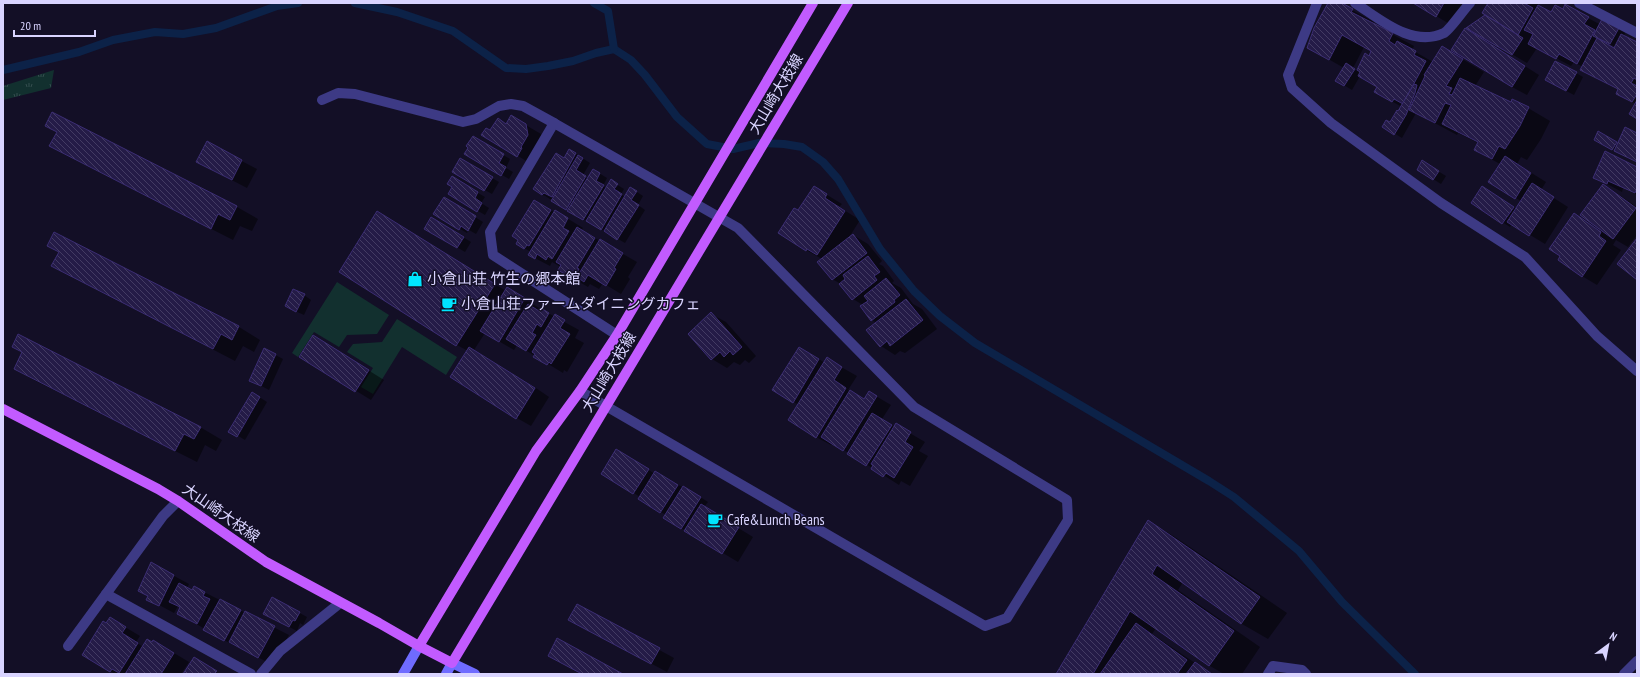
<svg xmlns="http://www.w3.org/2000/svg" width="1640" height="677" viewBox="0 0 1640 677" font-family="'PT Sans Narrow','Noto Sans JP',sans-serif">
<defs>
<pattern id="grass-tufts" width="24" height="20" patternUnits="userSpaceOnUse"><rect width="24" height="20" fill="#12302f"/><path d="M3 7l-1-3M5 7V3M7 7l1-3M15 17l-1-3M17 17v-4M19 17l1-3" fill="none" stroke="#344d4e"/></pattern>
<pattern id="building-back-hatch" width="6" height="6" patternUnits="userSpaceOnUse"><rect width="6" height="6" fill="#241b47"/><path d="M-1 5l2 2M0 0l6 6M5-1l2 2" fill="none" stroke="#433b63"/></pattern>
</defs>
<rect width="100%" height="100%" fill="#130f26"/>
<polygon fill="url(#grass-tufts)" points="54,70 51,88 3,100 3,86"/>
<g fill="#12302f">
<polygon points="337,282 389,315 377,334 347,335 339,347 314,332 298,357 292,353"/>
<polygon points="397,319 457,357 446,375 402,347 373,394 361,387 373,368 347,352 353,344 382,342"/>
</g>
<g fill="#0007" fill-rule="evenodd">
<path d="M1329,3H1340L1352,10L1374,22L1373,24L1414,46L1412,50L1433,62L1442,47L1484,72L1475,86L1511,103L1528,108L1550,121L1541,139L1527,160L1521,157L1517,164L1546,182L1541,190L1568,207L1545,244L1512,224L1510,227L1472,203L1490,191L1517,209L1521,201L1489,182L1500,164L1475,150L1478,143L1458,133L1457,135L1416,113L1402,138L1384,127L1390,124L1402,107L1375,92L1378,87L1360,76L1352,90L1337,81L1344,68L1309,48ZM1364,47L1372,51L1369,57L1366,55L1357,71L1353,68Z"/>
<polygon points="1415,3 1464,3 1451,25"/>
<path d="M1489,3H1539L1538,5L1552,13L1563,11L1588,18L1601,25L1618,29L1625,33L1624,36L1637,43V118L1636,104L1617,93L1619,90L1596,78L1583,67L1574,62L1571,66L1537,48L1527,63L1468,28L1487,14ZM1608,43L1615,47L1614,49L1607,45Z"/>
<polygon points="1480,38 1539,75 1527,95 1512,87"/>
<polygon points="1576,73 1583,77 1574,95 1553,84"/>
<polygon points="512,117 541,134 543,143 533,165 483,135 507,125"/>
<polygon points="1599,133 1618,144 1637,134 1637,162 1595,139"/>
<polygon points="473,137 510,159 506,168 513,172 509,179 466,154"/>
<polygon points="207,143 257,169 247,188 197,162"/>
<polygon points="50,146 237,207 258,219 252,231 240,226 233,240 72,158"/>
<polygon points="570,150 590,163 583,175 588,179 594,170 607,178 603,186 607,188 611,181 624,189 621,194 625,197 631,188 643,196 638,205 645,210 625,243 569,211 534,189 564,159"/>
<polygon points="461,160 499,182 492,194 453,172"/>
<polygon points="1423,162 1446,176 1441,184 1433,179"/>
<polygon points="1637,168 1637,195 1623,188 1622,192 1594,177"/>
<polygon points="452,178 485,197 481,203 489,208 485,215 449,194 453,187"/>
<polygon points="1604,185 1637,207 1637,235 1628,247 1616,240 1613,245 1621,250 1597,285 1582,276 1574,215 1599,230"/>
<polygon points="814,187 842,204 839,207 860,220 848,239 853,235 868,244 882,261 879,264 883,266 894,281 892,283 901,288 913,304 922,309 937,329 905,353 900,351 895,355 881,346 877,323 872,320 863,305 853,299 841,284 832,279 822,259 806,250 798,212"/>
<polygon points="444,198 483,222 476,234 469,230 467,233 435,214"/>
<polygon points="534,201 570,220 583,228 581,230 637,262 628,277 630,279 621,294 603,283 599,289 590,284 588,287 559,270 561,267 552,262 550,266 529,255 531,252 517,244"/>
<polygon points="432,218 471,242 465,252 425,228"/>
<polygon points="392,221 506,291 522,297 539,308 579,330 575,338 584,343 567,372 564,370 563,373 517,345 514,350 485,333 474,350 534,387 457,345 340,272"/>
<polygon points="54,234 239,327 260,340 254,352 243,346 235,361 53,266 60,252 48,246"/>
<polygon points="304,295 311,300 304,315 293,310"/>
<polygon points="711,314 726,322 756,356 749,363 745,360 740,365 734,362 727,368 712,359 689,334"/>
<polygon points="328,345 384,380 371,400 301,357"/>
<polygon points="264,349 283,359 269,390 250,380"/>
<polygon points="814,356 825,363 827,359 857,376 848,390 864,399 869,392 891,405 882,419 895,427 896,425 925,442 919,451 928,456 910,486 901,481 899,485 833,443 831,445 816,437 799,405 773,390"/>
<polygon points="15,369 200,427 222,440 216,451 205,445 197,462 36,381"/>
<polygon points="536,388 549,397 531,426 517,418"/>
<polygon points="253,393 267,402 245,440 230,431"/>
<polygon points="631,459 655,474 691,491 708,502 704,507 753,537 738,562 681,528 666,515 639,499 640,497 634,493"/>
<polygon points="1148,521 1175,537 1287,613 1268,639 1242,624 1183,582 1178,590 1260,647 1242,674 1224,674 1210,666 1156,628 1152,634 1195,663 1213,674 1057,674"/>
<polygon points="152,564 189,584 187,588 193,591 194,587 289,635 273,665 220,638 178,613 181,607 178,606 174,613 148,599"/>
<polygon points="272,598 307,617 303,625 300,623 297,631 272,618"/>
<polygon points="577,605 674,658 667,672 585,628"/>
<polygon points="125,627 140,636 136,642 143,647 152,643 154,641 189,662 181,674 115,674 84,655"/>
</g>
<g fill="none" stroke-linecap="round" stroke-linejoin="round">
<g stroke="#0c2248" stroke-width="8">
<polyline points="355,3 397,12 453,31 506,68 526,69 548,66 573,61 596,53 614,49 631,60 645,75 677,117 707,144 733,149 759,143 784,144 802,147 823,162 838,179 880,249 914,291 940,316 975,343 1209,481 1234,497 1299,551 1342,602 1415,674"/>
<polyline points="594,3 608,11 614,49"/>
<polyline points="3,70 79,52 113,40 155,32 183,34 216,28 277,6 298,3"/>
</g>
</g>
<g fill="url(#building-back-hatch)" stroke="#3b2d73">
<polygon points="1328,3 1342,3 1353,9 1351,12 1393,33 1389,41 1395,45 1397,41 1416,51 1414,55 1426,61 1403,104 1394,99 1392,102 1374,92 1377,87 1358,76 1360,72 1357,70 1365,53 1369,56 1371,51 1342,35 1329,60 1307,48 1314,28"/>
<polygon points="1413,3 1444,3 1436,17"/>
<polygon points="1488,3 1524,3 1533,8 1518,35 1482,13"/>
<polygon points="1565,4 1589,17 1584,24 1595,30 1577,64 1559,54 1556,59 1528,44 1533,34 1524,30 1538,5 1551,12 1555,5 1563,9"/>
<polygon points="1485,15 1523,38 1512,55 1466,28"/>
<polygon points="1602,19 1619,28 1610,44 1593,36"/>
<polygon points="1465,28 1525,66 1512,87 1451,50"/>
<polygon points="1621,34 1637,42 1637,80 1634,78 1631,83 1637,86 1637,94 1632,102 1616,94 1618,89 1580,70 1597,38 1614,48"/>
<polygon points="1442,46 1463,59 1446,86 1452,88 1449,94 1452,95 1460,78 1511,102 1512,99 1529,107 1520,126 1505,149 1499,146 1492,159 1474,150 1478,142 1442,124 1451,105 1445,103 1435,123 1409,110 1425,76 1424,75"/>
<polygon points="1555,61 1577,72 1566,91 1545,80"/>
<polygon points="1346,63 1355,69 1344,86 1335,81"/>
<polygon points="1414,84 1417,85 1415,93 1406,115 1394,135 1382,127 1386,120 1390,122 1397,110 1398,111"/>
<polygon points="1637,100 1637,119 1629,114"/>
<polygon points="52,112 237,206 230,220 218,214 211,229 49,146 57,132 45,126"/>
<polygon points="511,115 526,124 528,135 521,147 522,148 517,157 481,135 486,128 490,130 498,118 506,124"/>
<polygon points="1625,127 1637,133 1637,162 1614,151"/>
<polygon points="1598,131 1617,142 1612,150 1594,140"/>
<polygon points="473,136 504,154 499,163 506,167 501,176 464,154 468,148 466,146"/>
<polygon points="207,141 242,160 232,180 196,162"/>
<polygon points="569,149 576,153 552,197 544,193 542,195 533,189 556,153 564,158"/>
<polygon points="1605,151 1637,167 1637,188 1635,193 1608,181 1607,184 1593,178"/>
<polygon points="578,155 583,158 576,170 586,176 566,210 551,201"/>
<polygon points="1505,156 1531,173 1515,199 1488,182"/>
<polygon points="460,158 493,177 484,191 452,172"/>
<polygon points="1422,160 1439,171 1433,180 1417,170"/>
<polygon points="593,169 600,173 596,181 604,185 583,220 567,211"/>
<polygon points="452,176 478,192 475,198 482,203 477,212 448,194 452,187 447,184"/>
<polygon points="611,179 618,184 614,189 622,194 601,230 586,221"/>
<polygon points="1532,183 1554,197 1529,236 1507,222"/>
<polygon points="1603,184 1636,208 1613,239 1580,215"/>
<polygon points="814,186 827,194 825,198 845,211 817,255 807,249 806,251 778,233 794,208 798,210"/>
<polygon points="1482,186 1514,207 1502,224 1471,203"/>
<polygon points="630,187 637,191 631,200 639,205 617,240 604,231"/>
<polygon points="444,197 476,216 468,231 461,226 459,230 433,214"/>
<polygon points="534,200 551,210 529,246 527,245 524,249 516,244 518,240 512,236"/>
<polygon points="555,210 568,218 563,228 569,231 552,259 548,256 546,260 537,254 535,259 528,255"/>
<polygon points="377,211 495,284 456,346 339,272"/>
<polygon points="1574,213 1601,232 1599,236 1606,241 1582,277 1558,260 1560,256 1549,249"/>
<polygon points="431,217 464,237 457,248 424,229"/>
<polygon points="577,227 595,238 577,268 579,269 573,279 558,270 561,265 556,262"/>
<polygon points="54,232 239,326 232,340 221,334 213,349 51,266 59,252 47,246"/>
<polygon points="853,234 867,253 832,280 817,262"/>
<polygon points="1637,238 1637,280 1617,264"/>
<polygon points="600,239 623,253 614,268 616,269 606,286 588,275 584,282 577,277"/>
<polygon points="868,256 880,272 874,276 877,280 852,300 839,284 845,279 843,275"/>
<polygon points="886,278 900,295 894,300 895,302 871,321 860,306 868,301 864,296"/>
<polygon points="507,287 525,298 499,342 480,331"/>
<polygon points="293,289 305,294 296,312 285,306"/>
<polygon points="906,299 923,320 890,346 887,341 880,347 866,330"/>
<polygon points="528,304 539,311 541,308 549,313 541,327 537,324 532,333 536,335 526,351 506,339"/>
<polygon points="711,312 742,347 733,355 730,351 724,357 720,352 711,360 688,334"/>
<polygon points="555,314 565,320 560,328 570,334 551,364 549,362 547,365 533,357 535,354 532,352"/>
<polygon points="18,334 201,427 194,439 184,434 175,451 14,369 22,352 12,347"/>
<polygon points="313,335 369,370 355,392 299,357"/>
<polygon points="469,347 535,388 516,419 450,377"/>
<polygon points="799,347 819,359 793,403 772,390"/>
<polygon points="264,348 276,354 261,386 249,381"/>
<polygon points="827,357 842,367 834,380 846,388 816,438 788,420"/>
<polygon points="850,390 864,399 869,391 877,396 843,451 821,437"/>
<polygon points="252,392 260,397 237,437 228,432"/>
<polygon points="872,413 892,425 866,466 847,454"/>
<polygon points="896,423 911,432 905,442 913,447 894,478 886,473 883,477 871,469 873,465 871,464"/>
<polygon points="616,449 649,469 633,494 601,474"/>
<polygon points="655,471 678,485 660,513 638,499"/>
<polygon points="683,486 701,497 681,529 663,518"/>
<polygon points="701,504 739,527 722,554 684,531"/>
<polygon points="1148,520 1260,597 1241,624 1157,565 1152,574 1234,631 1209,666 1130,611 1093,674 1056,674"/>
<polygon points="151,562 174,575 159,606 146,600 148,596 138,591"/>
<polygon points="179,583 192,590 194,586 205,592 203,596 210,599 197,624 177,614 180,607 169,602"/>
<polygon points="272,597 300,612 295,621 293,620 289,627 263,614"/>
<polygon points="220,599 241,610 224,641 203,630"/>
<polygon points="577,604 660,648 651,664 568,620"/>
<polygon points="245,611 275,626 258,658 229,642"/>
<polygon points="110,617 126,627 122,633 138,643 119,673 112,669 110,672 82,655 103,621 106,623"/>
<polygon points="1136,623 1187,660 1177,674 1100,674"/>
<polygon points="557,638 623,674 582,674 548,656"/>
<polygon points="147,639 152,642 153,640 174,653 161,674 125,674"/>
<polygon points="194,657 217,671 214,674 183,674"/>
<polygon points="1195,662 1212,674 1186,674"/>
</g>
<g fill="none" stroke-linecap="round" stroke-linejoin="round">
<g stroke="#3d3a85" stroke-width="10">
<polyline points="1317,3 1288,75 1292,88 1331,123 1441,203 1525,257 1597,336 1637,371"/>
<path d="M1355,3C1380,19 1412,48 1444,33C1449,31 1464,9 1470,3"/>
<polyline points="1579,3 1637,33"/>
<polyline points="322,100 338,93 355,94 463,122 476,119 499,106 511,104 523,106 554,123"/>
<polyline points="580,391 985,626 1007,618 1068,520 1067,500 914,407 738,228 554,123 490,232 493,255 617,335"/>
<polyline points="106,594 251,674"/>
<polyline points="68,646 163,516 178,501"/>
<polyline points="261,674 280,651 340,603"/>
<polyline points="1268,674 1273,666 1302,670 1306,674"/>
<polyline points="1624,674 1637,661"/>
</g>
<g stroke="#6f6bff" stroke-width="10">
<polyline points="403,674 419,646"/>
<polyline points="446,674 452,663 475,674"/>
</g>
<g stroke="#c25bff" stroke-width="10">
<polyline points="3,409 158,489 178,501 266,562 379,623 419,646 452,663 848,3"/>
<polyline points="419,646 536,451 580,391 617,335 813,3"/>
</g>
</g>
<defs>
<symbol id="shop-bare" viewBox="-9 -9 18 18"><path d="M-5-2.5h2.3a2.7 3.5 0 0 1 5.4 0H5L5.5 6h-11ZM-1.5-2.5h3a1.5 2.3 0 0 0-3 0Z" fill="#00e5ff" stroke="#130f26" stroke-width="2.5" paint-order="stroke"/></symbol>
<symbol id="cafe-bare" viewBox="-9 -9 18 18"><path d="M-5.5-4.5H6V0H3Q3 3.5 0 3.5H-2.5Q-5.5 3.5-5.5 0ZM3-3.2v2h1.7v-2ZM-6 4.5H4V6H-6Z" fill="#00e5ff" stroke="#130f26" stroke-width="2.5" paint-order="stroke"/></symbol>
</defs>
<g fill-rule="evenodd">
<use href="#shop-bare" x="404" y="268" width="22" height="22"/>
<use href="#cafe-bare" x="438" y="293" width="22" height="22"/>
<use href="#cafe-bare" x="704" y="509" width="22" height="22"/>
</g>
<g text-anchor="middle" stroke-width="3" stroke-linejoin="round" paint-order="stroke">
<g font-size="15" fill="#d9d4ff" stroke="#130f26">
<text transform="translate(776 94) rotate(-59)" y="5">大山崎大枝線</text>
<text transform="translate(609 372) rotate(-59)" y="5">大山崎大枝線</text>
<text transform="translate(221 513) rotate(35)" y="5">大山崎大枝線</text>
</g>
<g font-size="15" fill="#d9d4ff" stroke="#130f26" text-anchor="start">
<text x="427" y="284">小倉山荘 竹生の郷本館</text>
<text x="461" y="309">小倉山荘ファームダイニングカフェ</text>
<text x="727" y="525">Cafe&amp;Lunch Beans</text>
</g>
</g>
<rect width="1640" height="677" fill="none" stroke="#d9d4ff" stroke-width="8"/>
<g transform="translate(1608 645) rotate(32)" stroke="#130f26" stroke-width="3" paint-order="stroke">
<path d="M0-3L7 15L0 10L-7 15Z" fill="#d9d4ff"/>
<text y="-6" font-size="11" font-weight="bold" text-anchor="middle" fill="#d9d4ff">N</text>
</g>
<path d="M14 30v6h81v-6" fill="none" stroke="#d9d4ff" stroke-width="2"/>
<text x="20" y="30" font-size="12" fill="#d9d4ff" stroke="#130f26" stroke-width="3" paint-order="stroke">20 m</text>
</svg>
